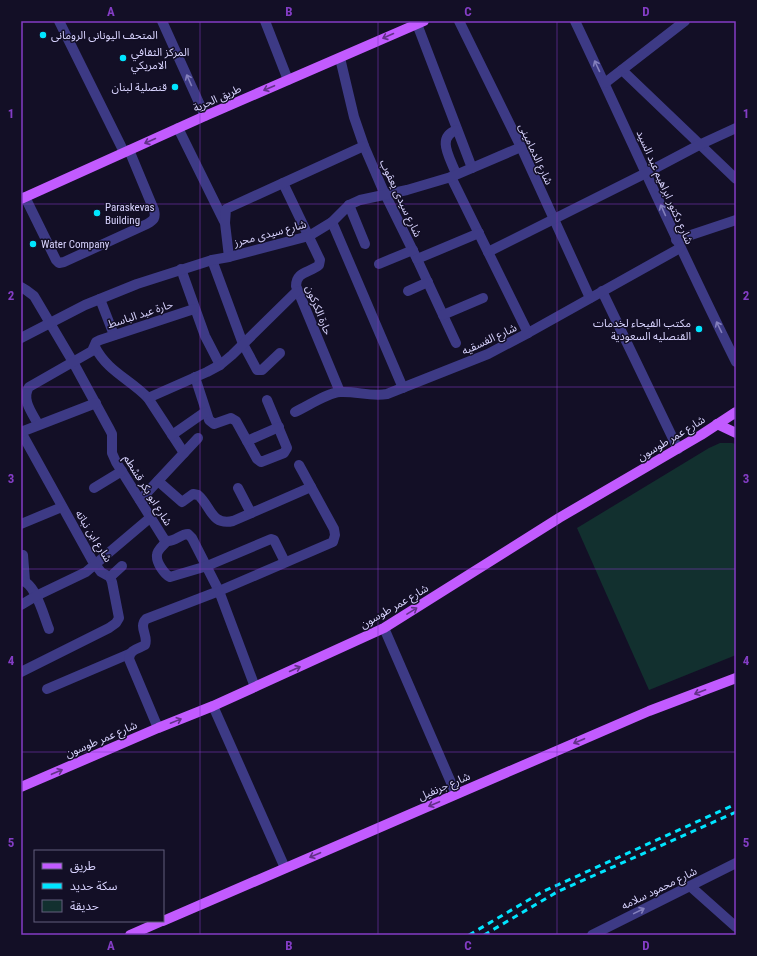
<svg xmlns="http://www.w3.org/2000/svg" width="757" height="956" viewBox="0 0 757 956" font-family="'Roboto Condensed','Noto Sans Arabic',sans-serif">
<rect width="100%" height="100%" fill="#130f26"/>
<polygon fill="#12302f" points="720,443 732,443 736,444 736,655 649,690 577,528 709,448"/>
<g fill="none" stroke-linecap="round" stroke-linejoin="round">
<g stroke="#3d3a85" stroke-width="10">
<polyline points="59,21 124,152"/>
<polyline points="162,21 205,116"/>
<polyline points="265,21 288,80"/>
<polyline points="459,21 521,147 590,298"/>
<path d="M575,21C629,135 680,250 736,362"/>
<polyline points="417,24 472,168"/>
<polyline points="340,58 354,117 364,146 383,190 417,259 456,343"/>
<polyline points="622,70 736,179"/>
<polyline points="605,83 685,21"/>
<polyline points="178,128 224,221"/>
<path d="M456,174C451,159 435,137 457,130"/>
<polyline points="451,177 528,333"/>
<path d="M283,183L320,260L319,265C310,273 296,271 296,286L340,392"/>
<path d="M25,197L56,260L59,263L64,262L147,224C154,220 156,218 154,210L129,150"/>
<polyline points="349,205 365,244"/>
<polyline points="332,222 403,388"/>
<polyline points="676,240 736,220"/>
<polyline points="488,252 646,173 699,145 736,128"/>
<polyline points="229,257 225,223 226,209 364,146"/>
<polyline points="417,259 479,233"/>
<polyline points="212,260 243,344 257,370 262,370 280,353"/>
<polyline points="379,264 413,250"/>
<polyline points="181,269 205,336 220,365"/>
<path d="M21,287L26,290L34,296L73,362L110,430L112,434V453L116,462L164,539L167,541C175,542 180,534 188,534L192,538L219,591L255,687"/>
<polyline points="408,291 428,282"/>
<polyline points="602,291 678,449"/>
<polyline points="100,299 114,335"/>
<polyline points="443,315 483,298"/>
<polyline points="21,338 85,305 137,284 212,260 229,257 309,236 332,222 349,205 360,200 407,190 451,177 521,147"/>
<path d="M95,347C108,372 130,379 148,398L184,453"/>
<polyline points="195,377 209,420 214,424 231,418 236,421 257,459 261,462 284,453 287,448 267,400"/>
<polyline points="148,398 207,372 220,365 232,355 297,291"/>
<path d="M295,412C308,406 327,393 340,392C356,391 371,397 387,394L488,354L528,333L680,248"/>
<path d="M38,424C32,413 21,399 29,387L92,351L96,342L100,340L194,309"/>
<polyline points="21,432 92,560 101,572 110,577 112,582 119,618 116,623 109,628 21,672"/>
<polyline points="21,432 96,403"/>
<polyline points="172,435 205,412"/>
<polyline points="247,441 279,427"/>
<path d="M158,481L182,502L193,494L198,495C211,506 211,526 233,521L311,487"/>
<polyline points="94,488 122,471"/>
<polyline points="238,488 251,513"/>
<polyline points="140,500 198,438"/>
<polyline points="21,524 62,507"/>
<path d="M167,541C164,545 157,550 157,555C156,562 164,574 170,577L207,566L271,539L274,540L285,562"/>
<polyline points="23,555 25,581"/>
<polyline points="110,577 122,566"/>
<path d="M21,581C35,581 44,617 49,629"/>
<polyline points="21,605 36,596 86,572 151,517"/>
<polyline points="384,628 456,794"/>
<polyline points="47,689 129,654"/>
<polyline points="213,706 285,868"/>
<path d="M158,728L129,659C130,649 138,649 145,645C149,636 138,627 146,619L219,591L333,542L335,535L334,529L299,465"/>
<polyline points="690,886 736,927"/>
<polyline points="592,935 736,863"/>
</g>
<g stroke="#c25bff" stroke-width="10">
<polyline points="21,199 205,116 424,21"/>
<polyline points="717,424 736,433"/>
<polyline points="21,787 158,728 213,706 384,628 559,518 701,435 736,412"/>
<polyline points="163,921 649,711 736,678"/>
<polyline points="130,935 162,921"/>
</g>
<g stroke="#00e5ff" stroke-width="3" stroke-dasharray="6 5" stroke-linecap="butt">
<polyline points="469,935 542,892 736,804"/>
<polyline points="484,935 557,892 736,812"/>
</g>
</g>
<defs><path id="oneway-shaft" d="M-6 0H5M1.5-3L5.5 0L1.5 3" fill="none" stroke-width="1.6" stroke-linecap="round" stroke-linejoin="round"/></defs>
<g stroke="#623188">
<use href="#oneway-shaft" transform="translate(388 36) rotate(156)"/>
<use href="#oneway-shaft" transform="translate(269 88) rotate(157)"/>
<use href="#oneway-shaft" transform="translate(150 141) rotate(156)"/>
<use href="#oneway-shaft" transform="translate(412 611) rotate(-32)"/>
<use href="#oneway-shaft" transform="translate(295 669) rotate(-24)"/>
<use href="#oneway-shaft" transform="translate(700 692) rotate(159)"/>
<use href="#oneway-shaft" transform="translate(176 721) rotate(-22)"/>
<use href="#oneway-shaft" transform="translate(579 741) rotate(157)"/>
<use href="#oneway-shaft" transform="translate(57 772) rotate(-23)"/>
<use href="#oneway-shaft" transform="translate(434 804) rotate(157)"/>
<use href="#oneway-shaft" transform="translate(315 855) rotate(157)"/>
</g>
<g stroke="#837fbc">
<use href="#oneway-shaft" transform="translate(597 66) rotate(-115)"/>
<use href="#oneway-shaft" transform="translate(189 80) rotate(-114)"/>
<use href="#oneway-shaft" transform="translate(663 210) rotate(-114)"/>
<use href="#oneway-shaft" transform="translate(719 327) rotate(-116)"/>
<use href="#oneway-shaft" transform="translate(639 911) rotate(-26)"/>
</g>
<path fill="none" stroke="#843dc5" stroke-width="1" stroke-opacity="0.55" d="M200,21V935M378,21V935M557,21V935M21,204H736M21,387H736M21,569H736M21,752H736"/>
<g fill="#00e5ff" stroke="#130f26" stroke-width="1.5">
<circle cx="43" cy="35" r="4"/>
<circle cx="123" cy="58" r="4"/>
<circle cx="175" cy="87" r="4"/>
<circle cx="97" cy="213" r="4"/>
<circle cx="33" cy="244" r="4"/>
<circle cx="699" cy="329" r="4"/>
</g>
<g text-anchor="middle" stroke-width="3" stroke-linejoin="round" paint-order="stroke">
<g font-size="11" fill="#d9d4ff" stroke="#130f26" text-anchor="start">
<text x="51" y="39">المتحف اليونانى الرومانى</text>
<text x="131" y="56">المركز الثقافي<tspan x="131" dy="13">الامريكي</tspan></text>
<text x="167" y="91" text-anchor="end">قنصلية لبنان</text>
<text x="105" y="211">Paraskevas<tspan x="105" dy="13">Building</tspan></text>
<text x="41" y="248">Water Company</text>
<text x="691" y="327" text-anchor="end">مكتب الفيحاء لخدمات<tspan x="691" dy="13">القنصليه السعودية</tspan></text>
</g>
<g font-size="11" fill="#d9d4ff" stroke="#130f26">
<text transform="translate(217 98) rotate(-24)" y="4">طريق الحرية</text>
<text transform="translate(536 154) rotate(65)" y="4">شارع الدمامينى</text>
<text transform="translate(665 187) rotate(66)" y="4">شارع دكتور ابراهيم عبد السيد</text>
<text transform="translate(401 198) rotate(65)" y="4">شارع سيدى يعقوب</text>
<text transform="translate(270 233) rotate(-15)" y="4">شارع سيدى محرز</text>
<text transform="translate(319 310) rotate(68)" y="4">حارة الكركون</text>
<text transform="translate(140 314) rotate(-18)" y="4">حارة عبد الباسط</text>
<text transform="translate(489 339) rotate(-25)" y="4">شارع الفسقيه</text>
<text transform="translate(671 438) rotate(-31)" y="4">شارع عمر طوسون</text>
<text transform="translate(148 490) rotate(58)" y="4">شارع ابو بكر قشطم</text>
<text transform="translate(94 536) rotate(58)" y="4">شارع ابن نباته</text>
<text transform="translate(394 606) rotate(-30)" y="4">شارع عمر طوسون</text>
<text transform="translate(101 739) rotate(-23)" y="4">شارع عمر طوسون</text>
<text transform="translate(444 786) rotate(-23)" y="4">شارع جرنفيل</text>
<text transform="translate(659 888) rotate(-26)" y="4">شارع محمود سلامه</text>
</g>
</g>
<rect width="757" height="956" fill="none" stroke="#130f26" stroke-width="44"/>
<rect x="34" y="850" width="130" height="72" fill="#130f26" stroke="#625e7d"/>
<rect x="42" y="863" width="20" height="6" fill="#c25bff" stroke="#625e7d"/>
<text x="70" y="870" font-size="12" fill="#d9d4ff">طريق</text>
<rect x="42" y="883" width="20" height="6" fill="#00e5ff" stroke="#625e7d"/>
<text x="70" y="890" font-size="12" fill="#d9d4ff">سكة حديد</text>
<rect x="42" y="900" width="20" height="12" fill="#12302f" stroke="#625e7d"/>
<text x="70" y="910" font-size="12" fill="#d9d4ff">حديقة</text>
<rect x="22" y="22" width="713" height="912" fill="none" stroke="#843dc5" stroke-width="1.5"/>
<g font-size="13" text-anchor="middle" font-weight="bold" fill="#843dc5">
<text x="111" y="16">A</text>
<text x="289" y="16">B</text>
<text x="468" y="16">C</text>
<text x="646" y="16">D</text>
<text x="11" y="118">1</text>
<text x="746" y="118">1</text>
<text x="11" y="300">2</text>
<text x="746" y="300">2</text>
<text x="11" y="483">3</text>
<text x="746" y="483">3</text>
<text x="11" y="665">4</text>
<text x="746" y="665">4</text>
<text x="11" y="847">5</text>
<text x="746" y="847">5</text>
<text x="111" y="950">A</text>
<text x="289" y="950">B</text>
<text x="468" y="950">C</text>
<text x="646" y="950">D</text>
</g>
</svg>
